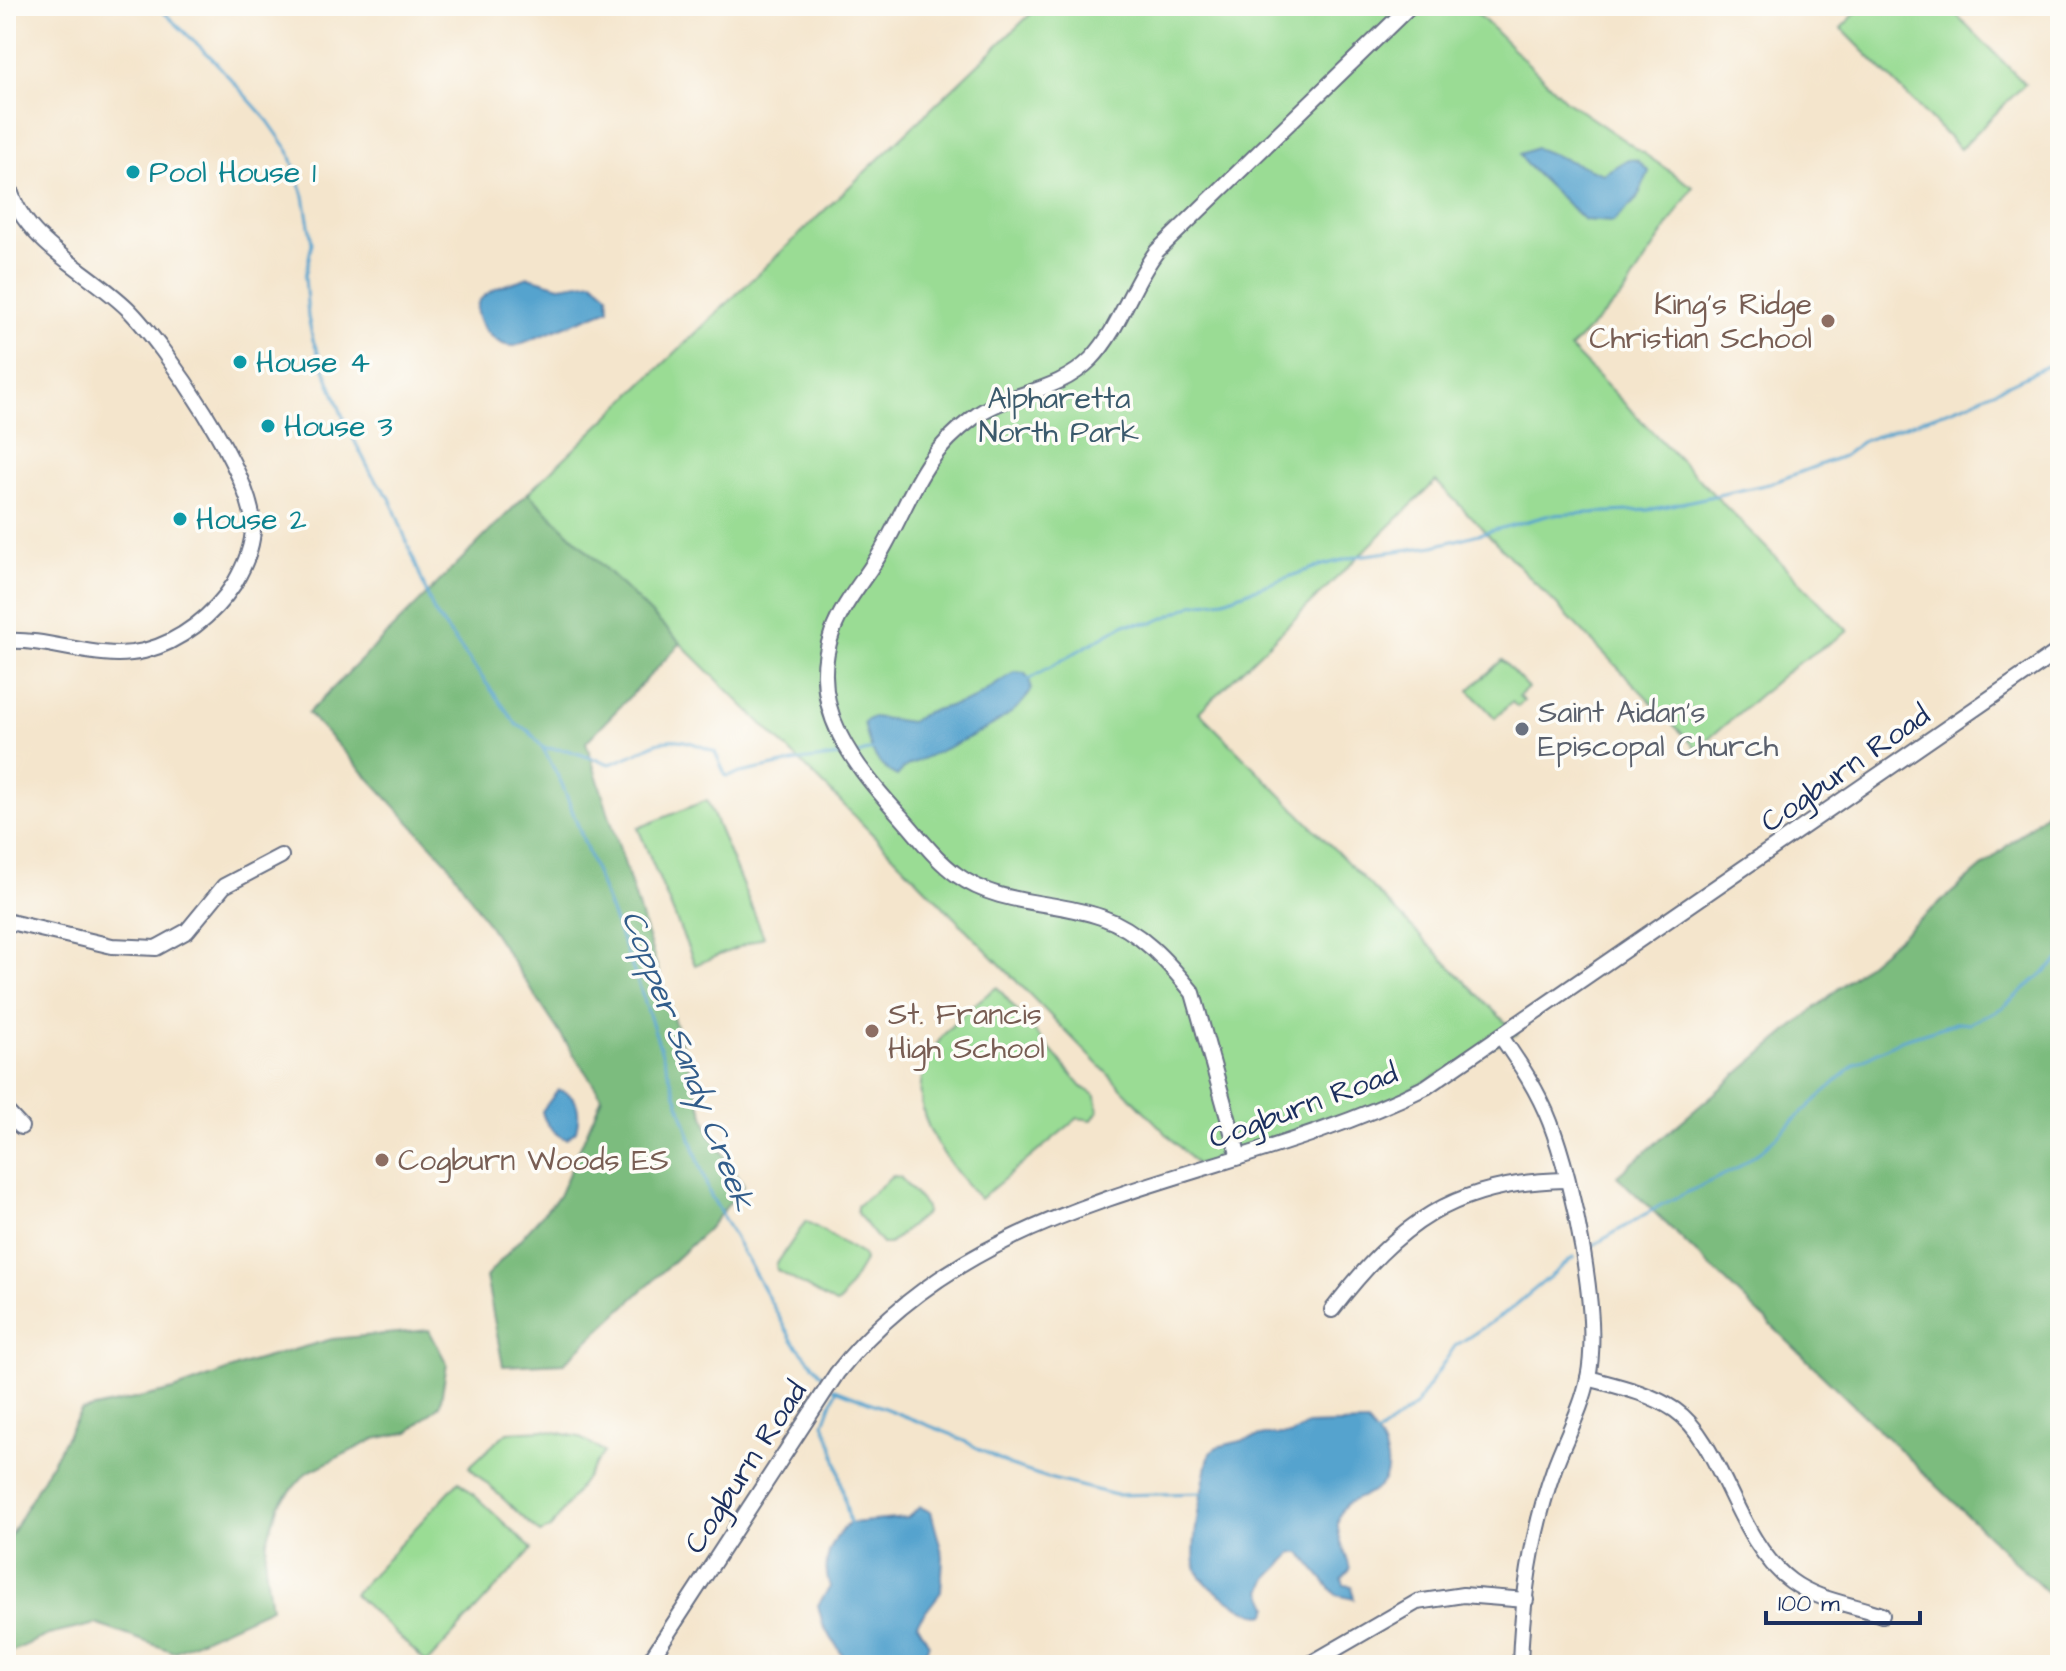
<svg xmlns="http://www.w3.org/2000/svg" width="2066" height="1671" viewBox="0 0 2066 1671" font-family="'Architects Daughter',sans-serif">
<rect width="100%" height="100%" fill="#fdfcf7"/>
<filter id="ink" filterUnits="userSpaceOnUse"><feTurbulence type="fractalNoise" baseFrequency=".0125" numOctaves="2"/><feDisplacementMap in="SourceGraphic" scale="16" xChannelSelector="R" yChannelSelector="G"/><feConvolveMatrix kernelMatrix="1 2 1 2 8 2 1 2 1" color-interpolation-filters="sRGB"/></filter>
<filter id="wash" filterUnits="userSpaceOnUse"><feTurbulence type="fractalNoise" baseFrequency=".006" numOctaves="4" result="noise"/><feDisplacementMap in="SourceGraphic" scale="32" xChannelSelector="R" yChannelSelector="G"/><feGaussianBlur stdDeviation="1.8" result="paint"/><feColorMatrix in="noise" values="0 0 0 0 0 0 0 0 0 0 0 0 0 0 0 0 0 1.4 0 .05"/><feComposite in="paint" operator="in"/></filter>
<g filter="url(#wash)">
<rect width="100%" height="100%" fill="#f4e5cc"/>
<g fill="#9adc94" stroke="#5a8679" stroke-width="2">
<polygon points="1039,6 1484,6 1477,13 1565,100 1693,187 1623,295 1570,348 1848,631 1791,668 1697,749 1436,481 1199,712 1517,1034 1398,1096 1283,1144 1197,1165 835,796 528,493"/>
<polygon points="1863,6 1948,6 2025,84 1960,149 1841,28"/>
<polygon points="1502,660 1528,688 1519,696 1524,701 1517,707 1512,702 1495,718 1469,690"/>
<polygon points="707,800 764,937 695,965 638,828"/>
<path d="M997,987L1082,1087L1096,1096L1098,1111L1092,1120L1078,1118L980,1199C899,1111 897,1060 997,987Z"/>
<polygon points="893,1176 900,1177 926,1207 926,1213 889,1244 882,1244 857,1213 857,1206"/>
<polygon points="806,1221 863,1255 865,1260 840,1302 836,1304 777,1270 776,1265"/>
<polygon points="545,1430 579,1437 604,1452 550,1529 540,1533 469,1467 507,1432"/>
<polygon points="459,1481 532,1549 427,1663 354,1594"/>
</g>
<g fill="#7bbc7e" stroke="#4b766e" stroke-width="2">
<polygon points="528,493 681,643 586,742 710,1134 744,1186 708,1229 564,1363 503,1366 486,1277 559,1196 602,1097 447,862 308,713"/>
<polygon points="2060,801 2060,1605 1617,1176"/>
<polygon points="429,1330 447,1364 440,1405 409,1432 375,1439 306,1473 279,1504 267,1540 265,1565 271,1608 174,1652 96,1624 48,1635 6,1654 6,1543 81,1411 174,1390 251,1362 332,1339"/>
</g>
<g fill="#54a3ce" stroke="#386996" stroke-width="2">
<polygon points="1536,148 1603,174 1628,159 1637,160 1649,172 1637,199 1613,222 1584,220 1526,164 1520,154"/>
<path d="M529,277L560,286L593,281L608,294L609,309L515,346C493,348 466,314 481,299C492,287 515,282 529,277Z"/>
<path d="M1015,672L1025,673C1028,679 1033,684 1030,691C1018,722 934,752 905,767L897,776C875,766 868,744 864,722L873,717L910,722L927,712L972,700Z"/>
<path d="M558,1090C579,1093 581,1112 576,1131L566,1139C555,1135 544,1123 542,1111Z"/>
<path d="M1367,1423C1384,1440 1400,1475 1372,1492C1358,1500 1344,1499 1339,1517C1334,1534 1347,1552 1350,1570L1342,1579L1344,1585L1352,1586L1354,1599L1336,1595L1301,1553H1293L1268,1578L1262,1591L1269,1606L1267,1614C1255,1617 1244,1609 1233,1603C1219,1593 1199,1582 1195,1564C1191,1540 1204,1477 1210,1452L1217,1447L1265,1435H1290L1307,1425Z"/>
<path d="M920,1507L931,1512L943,1556L941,1592L917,1623L929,1644L924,1655L926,1665H849L823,1625L818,1605L830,1587C821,1563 830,1539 850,1523L907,1518Z"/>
</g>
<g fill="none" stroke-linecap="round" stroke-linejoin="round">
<g stroke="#54a3ce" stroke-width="3">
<polyline points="157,6 212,58 268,121 289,151 304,196 312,243 305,277 308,317 313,340 345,422 372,475 390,498 434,612 517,725 529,731 543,748 562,784 640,988 709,1192 792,1340 825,1379"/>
<polyline points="1026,681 1125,624 1153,623 1195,604 1224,600 1319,566 1358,556 1434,546 1550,515 1649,510 1769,484 1843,456 1863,441 1966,404 2060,360"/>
<path d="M543,748L567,750L610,764C661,747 658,726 715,752L726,776L793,762L847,755"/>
<polyline points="858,754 874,749"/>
<polyline points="1587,1249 1661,1205 1736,1169 1762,1150 1855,1064 1901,1040 1959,1022 1970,1023 2002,1008 2060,959"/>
<polyline points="833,1388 953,1435 1011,1466 1048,1478 1116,1495 1206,1493"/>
<path d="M836,1391L824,1423C837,1453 842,1490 850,1523"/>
<polyline points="1375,1436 1415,1406 1455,1346 1507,1312 1574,1257"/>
</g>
</g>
</g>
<g filter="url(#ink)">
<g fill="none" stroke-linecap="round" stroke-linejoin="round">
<defs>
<g id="minor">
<path d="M6,174C16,240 85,267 128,309C165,346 254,476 253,527C253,547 244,567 234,584C214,615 180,642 144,651C98,662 52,638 6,641"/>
<polyline points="6,921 112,946 156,948 187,931 224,886 281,856"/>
<path d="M1502,1038C1520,1064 1538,1091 1550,1122C1573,1181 1601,1316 1588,1378C1582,1409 1565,1438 1554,1469C1532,1531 1522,1599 1520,1665"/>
<polyline points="6,1111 21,1127"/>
<path d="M1239,1157L1193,993C1168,962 1140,930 1101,917C1053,900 1000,906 957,875C936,860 920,838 903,819C855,766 806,709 832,633C844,600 869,575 885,545C914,492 921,457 973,418C1008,391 1055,395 1091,359C1120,329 1131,285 1157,251L1410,6"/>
<path d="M1332,1310C1398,1224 1454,1182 1566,1180"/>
<path d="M1588,1378C1617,1386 1650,1393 1675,1410C1723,1443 1735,1540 1791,1581C1818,1601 1852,1604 1882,1615"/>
<path d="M647,1665L837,1373C984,1187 1227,1186 1426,1087L2060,650"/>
<polyline points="1308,1665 1417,1602 1463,1595 1526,1600"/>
</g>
</defs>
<use href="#minor" stroke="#676f84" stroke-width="18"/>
<use href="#minor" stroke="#fff" stroke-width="14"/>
</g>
</g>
<g fill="#0f9aa8" stroke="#fdfcf7" stroke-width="3">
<circle cx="133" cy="172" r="8"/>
<circle cx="240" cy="362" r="8"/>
<circle cx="268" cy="426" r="8"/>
<circle cx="180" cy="519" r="8"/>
</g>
<g fill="#8d6e63" stroke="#fdfcf7" stroke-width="3">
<circle cx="1828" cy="321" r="8"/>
<circle cx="872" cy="1031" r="8"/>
<circle cx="382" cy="1160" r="8"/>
</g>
<circle fill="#6b7280" stroke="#fdfcf7" stroke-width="3" cx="1522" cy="729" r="8"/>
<g text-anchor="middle" stroke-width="7" stroke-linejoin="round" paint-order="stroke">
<g font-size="30" fill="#0d838f" stroke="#fdfcf7" text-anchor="start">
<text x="149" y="182">Pool House 1</text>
<text x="256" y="372">House 4</text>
<text x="284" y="436">House 3</text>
<text x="196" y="529">House 2</text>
</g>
<g font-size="30" fill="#785e54" stroke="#fdfcf7" text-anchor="start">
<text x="1812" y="314" text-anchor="end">King's Ridge<tspan x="1812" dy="34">Christian School</tspan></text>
<text x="888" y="1024">St. Francis<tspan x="888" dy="34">High School</tspan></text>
<text x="398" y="1170">Cogburn Woods ES</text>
</g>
<g font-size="30" fill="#3b5a6c" stroke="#fdfcf7">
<text x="1059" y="408">Alpharetta<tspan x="1059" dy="34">North Park</tspan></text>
</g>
<g font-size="30" fill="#5b616d" stroke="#fdfcf7" text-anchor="start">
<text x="1538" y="722">Saint Aidan's<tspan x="1538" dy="34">Episcopal Church</tspan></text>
</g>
<g font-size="30" fill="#1b2f5e" stroke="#fdfcf7">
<text transform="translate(1845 768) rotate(-35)" y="10">Cogburn Road</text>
<text transform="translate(1303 1105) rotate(-20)" y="10">Cogburn Road</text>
<text transform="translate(745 1467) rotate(-57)" y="10">Cogburn Road</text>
</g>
<g font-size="32" font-style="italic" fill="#325d8b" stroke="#fdfcf7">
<text transform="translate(689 1060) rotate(69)" y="11">Copper Sandy Creek</text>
</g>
</g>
<rect width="2066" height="1671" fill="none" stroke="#fdfcf7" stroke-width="32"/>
<path d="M1766 1611v12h154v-12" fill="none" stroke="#1b2f5e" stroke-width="4"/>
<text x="1778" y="1611" font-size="24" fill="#1b2f5e" stroke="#fdfcf7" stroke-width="6" paint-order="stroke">100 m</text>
</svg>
